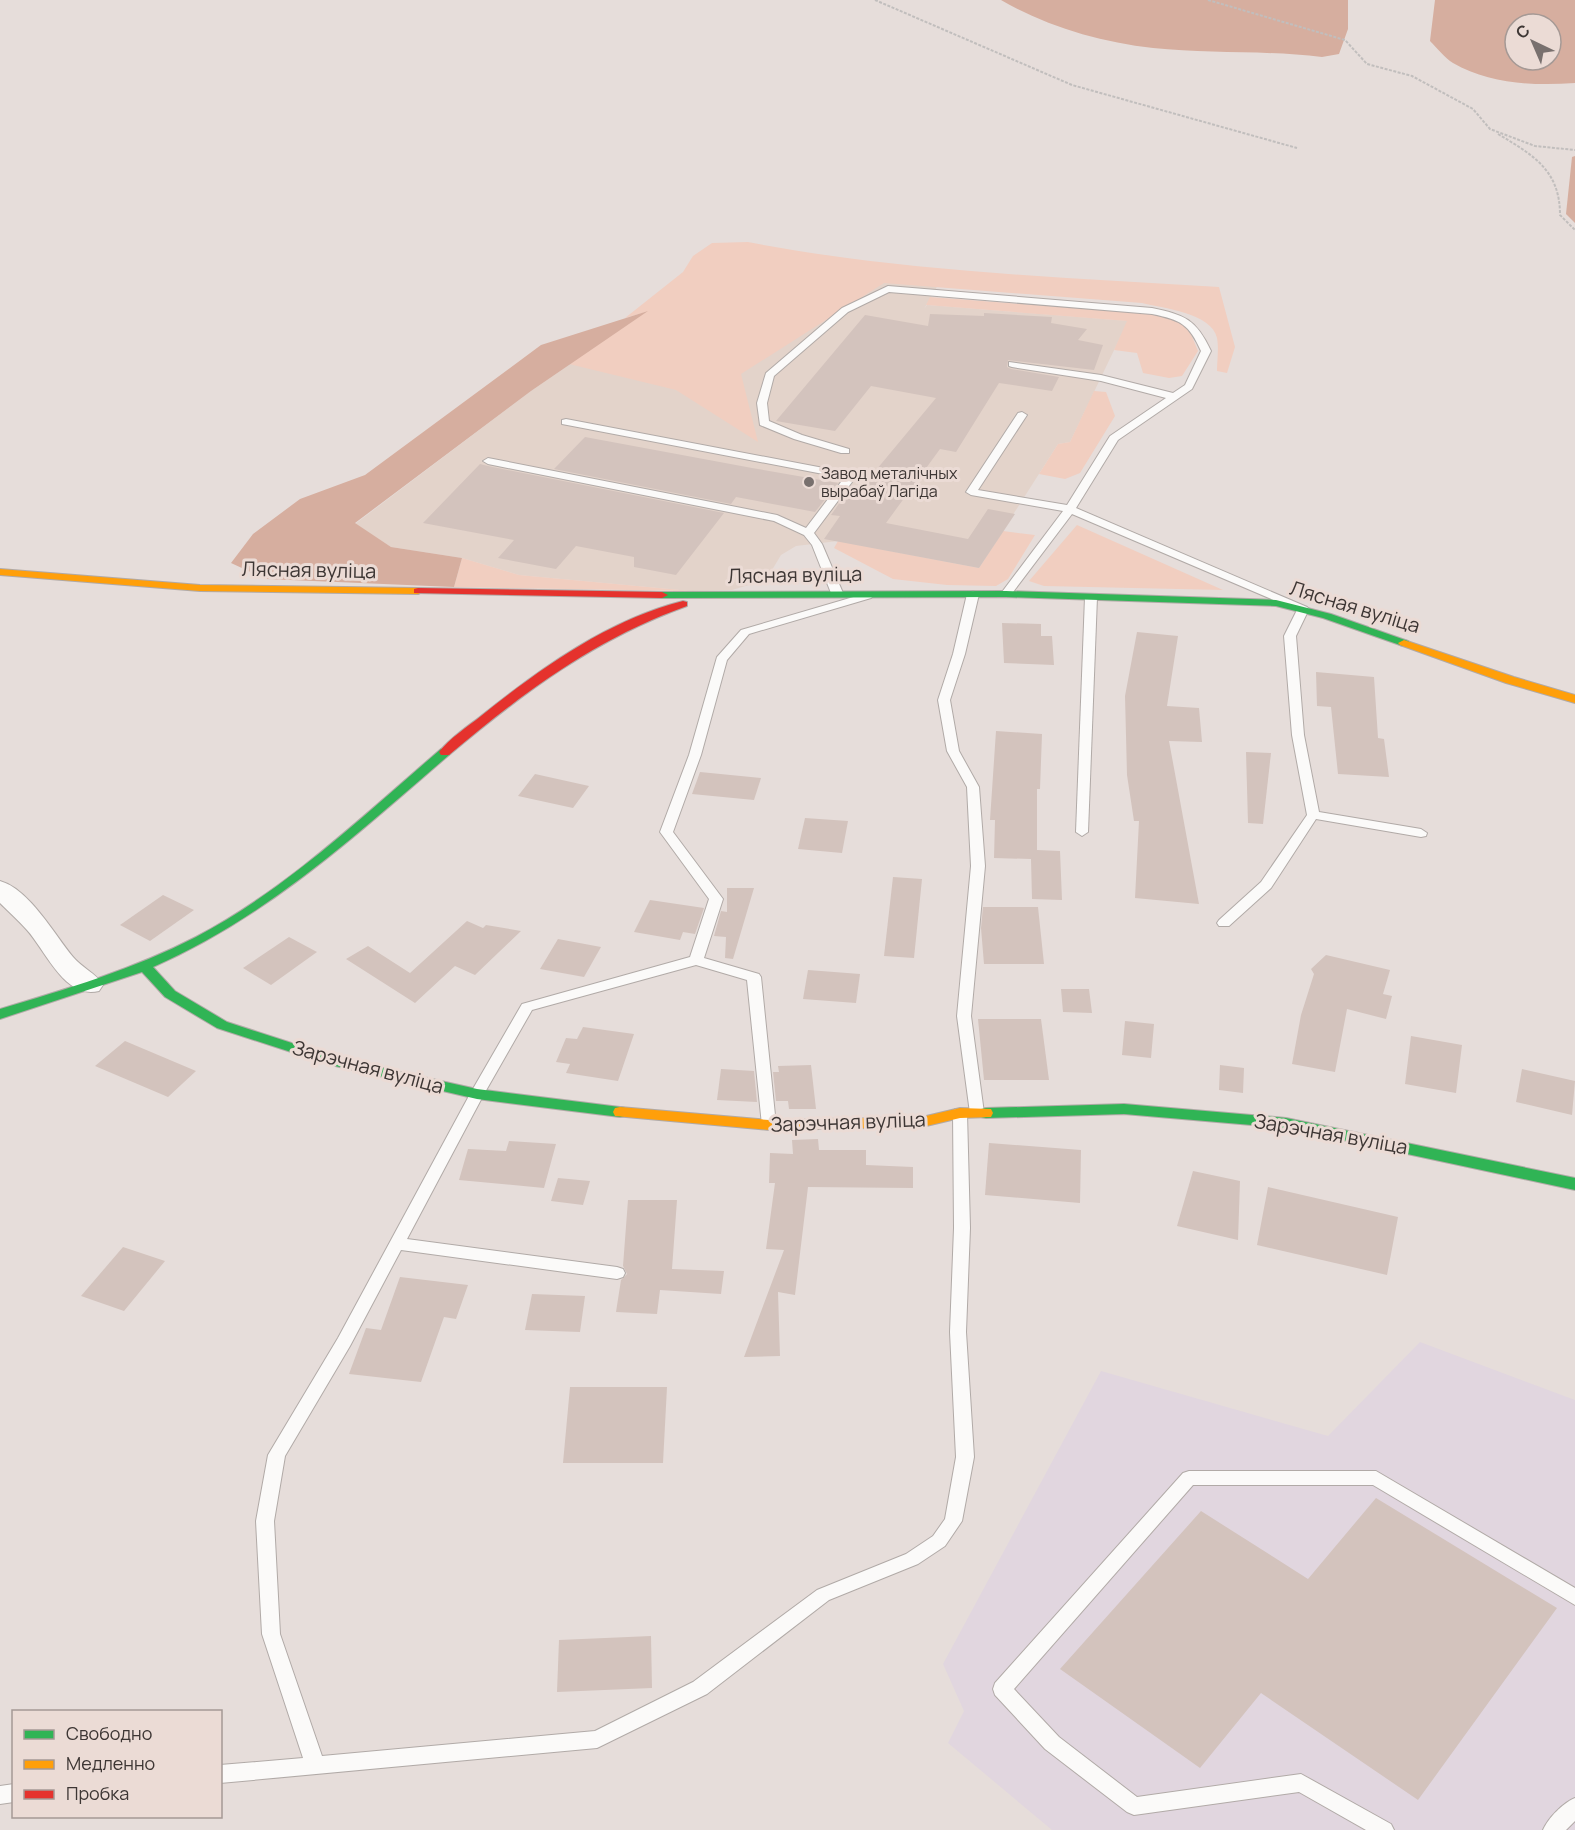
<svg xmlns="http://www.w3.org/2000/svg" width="1575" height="1830" viewBox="0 0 1575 1830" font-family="Manrope,sans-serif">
<rect width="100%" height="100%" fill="#e6ddda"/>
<polygon fill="#e1d6df" points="1420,1342 1575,1400 1575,1830 1052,1830 948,1743 964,1711 943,1664 1101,1371 1328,1436"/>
<polygon fill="#e3d3ca" points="782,257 938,285 924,309 927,305 1128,321 1070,442 1058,444 979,568 838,541 796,546 781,555 766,580 732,590 691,591 519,575 462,558 391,547 355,524 531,391 667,298"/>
<g fill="#f1cec0">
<path d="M748,242C903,272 1062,277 1219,287L1235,347L1227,373L1217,371C1217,361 1219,348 1217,338C1212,313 1162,308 1142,303L884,283L741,374L758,442L676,390L569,364L646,312L625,318L683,272L693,256L712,243Z"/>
<polygon points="930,297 1164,315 1188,327 1198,351 1182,376 1169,378 1143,373 1137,353 1114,350 1127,321 926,305"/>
<polygon points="1094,391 1106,392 1115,416 1080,473 1065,479 1039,474 1058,444 1070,442"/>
<polygon points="1077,525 1223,590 1044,586 1029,581"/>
<polygon points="1003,531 1035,535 1008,579 996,586 947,585 893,579 834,548 838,541 979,568"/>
<polygon points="462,558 519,575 691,591 454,587"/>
</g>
<g fill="#d6ae9f" fill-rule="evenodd">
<path d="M1001,0H1348V29L1339,54L1322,57C1266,50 1209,54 1153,48C1100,42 1046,26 1001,0Z"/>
<path d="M1435,0H1575V83C1534,86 1489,84 1453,63C1445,58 1437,48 1430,41ZM1515,24H1551V60H1515Z"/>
<polygon points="1575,156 1575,223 1566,214 1572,157"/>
<polygon points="648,311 531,391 355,523 391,547 462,558 454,587 266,579 231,563 253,534 300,499 365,475 541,345"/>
</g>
<g fill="#d3c3bd">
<polygon points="984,313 1052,317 1051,323 1087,329 1078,340 1103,345 1094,370 1008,360 1007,367 1011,369 1059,377 1052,391 999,383 956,452 940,449 886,523 968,539 988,509 1015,514 979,568 824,539 840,516 831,515 852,485 862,487 936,398 871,386 835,431 776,421 865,315 928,326 930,314 984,316"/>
<polygon points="585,437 752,468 838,483 815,512 736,497 731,504 554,469"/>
<polygon points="480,464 488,466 724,513 676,575 634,567 634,557 576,546 556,569 498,558 514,540 423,523"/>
<polygon points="1002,623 1041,624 1041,636 1052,636 1054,665 1004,663"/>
<polygon points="1137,632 1178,636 1167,706 1199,708 1202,742 1169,741 1199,904 1135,898 1139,821 1134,821 1127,775 1125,696"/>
<polygon points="1316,672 1374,677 1378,738 1384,739 1389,777 1338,774 1331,707 1317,706"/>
<polygon points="996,731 1042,734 1040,789 1037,789 1037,850 1060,851 1062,900 1032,899 1031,859 994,858 995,820 990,820"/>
<polygon points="1246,752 1271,753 1263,824 1248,823"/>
<polygon points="700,772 761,778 754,800 692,794"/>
<polygon points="535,774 589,786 573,808 518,796"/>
<polygon points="805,818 848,821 842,853 798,849"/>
<polygon points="893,877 922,879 914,958 884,956"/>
<polygon points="727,888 754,888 733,959 725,958 726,937 714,936 721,911 727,912"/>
<polygon points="163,895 194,910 150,941 120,925"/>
<polygon points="650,900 704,908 695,934 683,932 680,940 634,932"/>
<polygon points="983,907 1038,907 1044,964 984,964 981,928"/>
<polygon points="467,921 483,928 486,925 521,931 475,975 455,966 415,1003 346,959 368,946 410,973"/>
<polygon points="289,937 317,952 271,985 243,968"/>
<polygon points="558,939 601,947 584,977 540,969"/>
<polygon points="1326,955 1390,970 1383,994 1392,996 1386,1019 1347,1009 1335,1072 1292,1064 1301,1015 1314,974 1311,969"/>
<polygon points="808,970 860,974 856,1003 803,999"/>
<polygon points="1061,989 1089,989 1092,1013 1063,1012"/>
<polygon points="978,1019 1041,1019 1049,1080 984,1080"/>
<polygon points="1125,1021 1154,1024 1151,1058 1122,1055"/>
<polygon points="583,1027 634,1034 618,1081 566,1073 570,1064 556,1062 566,1038 577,1039"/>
<polygon points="1411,1036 1462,1045 1456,1093 1405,1084"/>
<polygon points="125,1041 196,1071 168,1097 95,1066"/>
<polygon points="811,1065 816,1109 789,1109 788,1101 776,1101 773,1072 779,1072 778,1066"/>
<polygon points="1220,1065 1244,1068 1243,1093 1219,1090"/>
<polygon points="721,1069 754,1071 757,1102 717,1100"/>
<polygon points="1522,1069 1575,1081 1572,1115 1516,1102"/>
<polygon points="818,1139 819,1150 866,1150 866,1165 913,1167 913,1188 808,1187 795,1295 778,1292 780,1356 744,1357 784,1250 766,1249 775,1183 769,1183 770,1153 793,1154 792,1140"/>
<polygon points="509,1141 556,1144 544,1188 459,1180 468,1149 506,1151"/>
<polygon points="989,1143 1081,1150 1080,1203 985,1195"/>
<polygon points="1193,1171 1240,1181 1238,1240 1177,1226"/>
<polygon points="558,1178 590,1181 583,1205 551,1201"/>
<polygon points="1268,1187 1398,1217 1387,1275 1257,1245"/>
<polygon points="628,1200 677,1200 672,1269 724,1271 721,1294 660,1290 657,1314 616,1312 621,1280 627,1274 623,1266"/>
<polygon points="123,1247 165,1261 124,1311 81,1296"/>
<polygon points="400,1277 468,1285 456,1319 444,1317 421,1382 349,1374 366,1328 381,1330"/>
<polygon points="532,1294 585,1296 580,1332 525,1330"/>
<polygon points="570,1387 667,1387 663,1463 563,1463"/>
<polygon points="1376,1498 1557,1608 1418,1800 1261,1693 1200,1768 1060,1669 1201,1511 1308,1579"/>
<polygon points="651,1636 652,1688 557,1692 559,1640"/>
</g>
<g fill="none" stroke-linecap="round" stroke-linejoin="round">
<defs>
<g id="lane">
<path d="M888,286L1152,308C1185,315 1196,319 1211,351L1192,389L1118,440L1076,508L1307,607L1309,609L1296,636L1304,735L1319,812L1421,829L1427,833L1426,836L1421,837L1316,819L1271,888L1229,926H1219L1217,923L1219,920L1261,882L1307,815L1292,735L1284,636L1297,610L1072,514L1010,596H1002V592L1063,511L971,495L966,492L1018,413L1022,412L1027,415L978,490L1067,505L1110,436L1166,398L1101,381L1012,367L1009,366V362L1101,375L1173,393L1185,385L1201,351C1189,324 1181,320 1152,314L889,292L848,312L774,376L767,403L769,421L802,435L849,449V453H841L794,439L760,425L757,403L766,373L842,308Z"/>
<polygon points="566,419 855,474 855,478 814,533 822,544 843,593 837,596 831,593 812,545 804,535 774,521 488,464 483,461 488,458 777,515 806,528 844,478 562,424 562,420"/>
<polygon points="973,591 979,594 965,654 950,700 959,751 979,787 985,866 971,1016 984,1113 982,1117 972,1117 970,1113 957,1016 971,866 967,787 947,751 938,700 953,654 967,594"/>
<polygon points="867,593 873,596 871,598 749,634 727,660 701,755 673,832 723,899 704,958 759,974 761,977 776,1125 774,1129 764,1129 762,1125 747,980 696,965 532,1010 484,1094 407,1239 617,1267 623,1269 625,1273 623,1277 617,1279 401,1250 350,1346 285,1456 274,1521 280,1634 322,1756 595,1731 693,1682 817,1590 906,1554 933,1536 945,1519 956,1457 950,1332 954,1228 953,1113 955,1109 965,1109 967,1113 970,1228 966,1332 974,1457 962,1521 945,1546 918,1564 829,1600 707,1694 597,1748 220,1783 220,1765 303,1758 262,1634 256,1521 268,1455 338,1338 470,1094 522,1004 690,957 709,899 660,832 689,755 717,657 741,630"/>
<polygon points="1091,594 1097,597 1088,832 1082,836 1076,832 1085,597"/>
<polygon points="1189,1471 1376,1471 1575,1588 1575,1605 1373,1485 1193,1485 1014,1689 1059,1737 1137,1797 1301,1774 1391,1824 1394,1830 1366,1830 1299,1792 1134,1815 1127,1812 1045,1749 995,1695 993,1689 995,1683 1183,1473"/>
<polygon points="14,1784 14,1802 0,1804 0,1786"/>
<path d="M1575,1798V1821L1566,1830H1543C1548,1818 1563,1803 1575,1798Z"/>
</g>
<path id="street" d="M0,881C29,889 54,934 73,957C82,968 96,973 103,985L99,991C65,1000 46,951 27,930C19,921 9,912 0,903Z"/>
<g id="fast">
<polygon points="1006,591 1276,600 1331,614 1408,641 1410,643 1404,646 1400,645 1323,618 1276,606 1006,597 662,598 656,595 662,592"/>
<path d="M445,748L449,749L451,752L449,755C356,835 267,917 153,967L175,991L227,1022L338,1058L477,1089L620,1107L625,1108L627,1112L625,1116L620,1117L477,1099L331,1065L217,1028L165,997L142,972L0,1019V1009C67,989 134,969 196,937C287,889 363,816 441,749Z"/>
<polygon points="1124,1104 1286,1118 1575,1178 1575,1190 1286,1128 1124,1114 986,1118 981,1117 979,1113 981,1109 986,1108"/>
</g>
<g id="slow">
<polygon points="0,569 200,585 418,588 424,591 418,594 200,591 0,575"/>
<polygon points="1404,640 1514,677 1575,695 1575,703 1506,683 1400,645 1398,643"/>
<polygon points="620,1107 769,1120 922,1117 960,1108 991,1109 993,1113 991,1117 960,1118 922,1127 769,1130 615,1116 613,1112 615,1108"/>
</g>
<g id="jam">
<polygon points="418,588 662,592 668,595 662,598 414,593 414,589"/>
<path d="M683,601L687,602V606C595,639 524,692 449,755H441L439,752C450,738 467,727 481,716C541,668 608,620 683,601Z"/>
</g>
</defs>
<use href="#lane" stroke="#b1aaa7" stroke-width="2"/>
<use href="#street" stroke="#b1aaa7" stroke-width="2"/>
<use href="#fast" stroke="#b1aaa7" stroke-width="2"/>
<use href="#slow" stroke="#b1aaa7" stroke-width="2"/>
<use href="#jam" stroke="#b1aaa7" stroke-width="2"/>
<g stroke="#c1bebd" stroke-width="2" stroke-dasharray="3 1.5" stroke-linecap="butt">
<polyline points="875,0 1072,85 1297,148"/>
<polyline points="1208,0 1345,40 1367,64 1412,76 1473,109 1490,129 1535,146 1575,150"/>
<path d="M1498,134C1533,155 1560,170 1560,215L1575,230"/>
</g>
<use href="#lane" fill="#fbfaf9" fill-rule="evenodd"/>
<use href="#street" fill="#fbfaf9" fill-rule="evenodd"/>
<use href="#fast" fill="#30b455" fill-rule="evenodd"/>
<use href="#slow" fill="#ff9f0a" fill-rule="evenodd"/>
<use href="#jam" fill="#e5322d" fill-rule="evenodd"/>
</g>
<circle fill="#78706e" stroke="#ebdbd5" stroke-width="2" cx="809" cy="482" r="6"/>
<g text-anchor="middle" stroke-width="6" stroke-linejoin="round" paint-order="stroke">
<g font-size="16" fill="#3d3634" stroke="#ebdbd5" text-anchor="start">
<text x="821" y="479">Завод металічных<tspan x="821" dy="18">вырабаў Лагіда</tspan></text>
</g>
<g font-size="20" fill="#3d3634" stroke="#ebdbd5">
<text transform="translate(309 570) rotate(1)" y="7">Лясная вуліца</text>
<text transform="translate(795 575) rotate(-1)" y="7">Лясная вуліца</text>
<text transform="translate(1355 607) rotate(17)" y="7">Лясная вуліца</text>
<text transform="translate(368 1067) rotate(15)" y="7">Зарэчная вуліца</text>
<text transform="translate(848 1122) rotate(-2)" y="7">Зарэчная вуліца</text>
<text transform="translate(1331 1134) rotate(10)" y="7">Зарэчная вуліца</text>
</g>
</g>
<rect x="12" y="1710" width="210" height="108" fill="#ebdbd5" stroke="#a59995" stroke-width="1.5"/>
<rect x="24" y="1730" width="30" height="9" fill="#30b455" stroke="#a59995" stroke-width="1.5"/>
<text x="66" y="1740" font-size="18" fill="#3d3634">Свободно</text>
<rect x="24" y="1760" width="30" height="9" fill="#ff9f0a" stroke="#a59995" stroke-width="1.5"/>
<text x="66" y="1770" font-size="18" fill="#3d3634">Медленно</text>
<rect x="24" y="1790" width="30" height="9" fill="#e5322d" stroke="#a59995" stroke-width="1.5"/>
<text x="66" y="1800" font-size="18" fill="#3d3634">Пробка</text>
<g transform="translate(1533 42) rotate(316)"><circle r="28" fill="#ebdbd5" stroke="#a59995" stroke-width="1.5"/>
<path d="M0-4.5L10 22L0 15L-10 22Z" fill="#78706e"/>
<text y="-9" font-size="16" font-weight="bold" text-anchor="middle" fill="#3d3634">С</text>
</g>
</svg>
